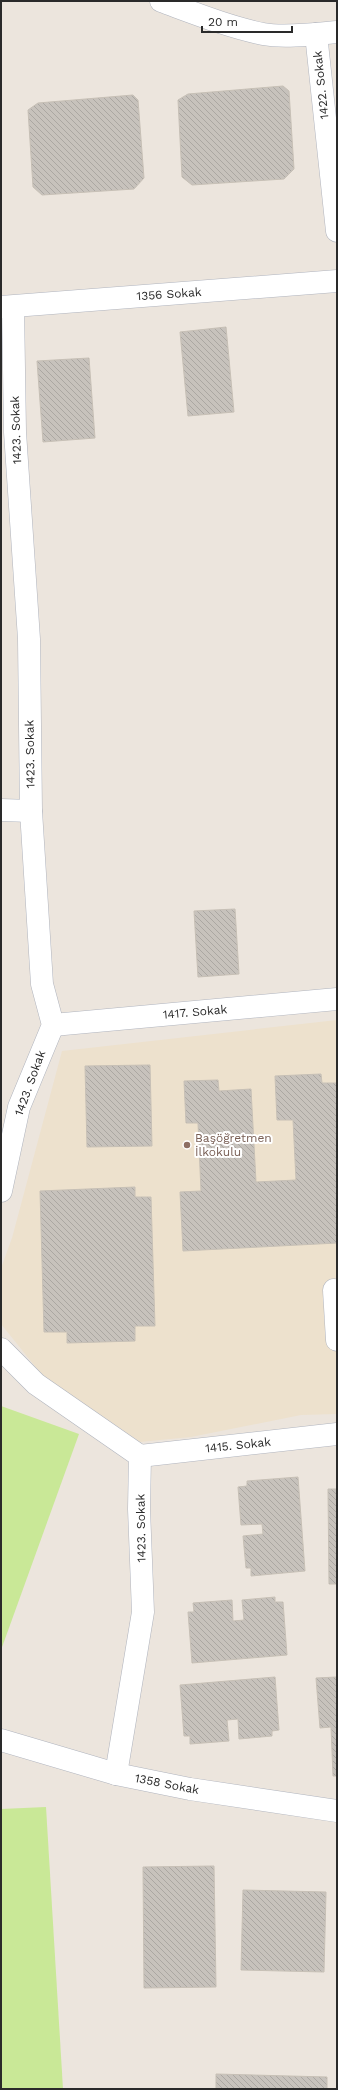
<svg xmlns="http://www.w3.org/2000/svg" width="338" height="2090" viewBox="0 0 338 2090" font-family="'Work Sans',sans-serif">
<defs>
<pattern id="building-back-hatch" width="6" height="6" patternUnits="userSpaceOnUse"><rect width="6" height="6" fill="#c7c2bc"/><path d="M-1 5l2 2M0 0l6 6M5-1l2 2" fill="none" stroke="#aba7a2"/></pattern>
</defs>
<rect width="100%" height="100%" fill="#ece5dd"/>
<polygon fill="#ede1cd" points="337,1020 337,1414 301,1415 191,1437 140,1442 42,1375 1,1324 1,1268 12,1238 62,1051"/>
<g fill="#c9e897">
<polygon points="1,1406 79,1434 1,1650"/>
<polygon points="46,1807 63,2089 1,2089 1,1809"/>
</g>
<g fill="url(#building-back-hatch)" stroke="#c7c0b6">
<polygon points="283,86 289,91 294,169 284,179 192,185 182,177 178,100 188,94"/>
<polygon points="133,95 138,100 144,178 134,189 42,195 33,187 28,110 38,103"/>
<polygon points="226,327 234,412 188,416 180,332"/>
<polygon points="89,358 95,438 43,442 37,361"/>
<polygon points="235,909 239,974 198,977 194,911"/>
<polygon points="150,1065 152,1146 87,1147 85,1066"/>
<polygon points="321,1074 322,1083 337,1083 337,1243 183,1251 180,1192 201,1191 198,1123 186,1123 184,1081 218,1080 219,1091 251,1089 256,1182 296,1180 293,1120 277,1120 275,1076"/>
<polygon points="135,1187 135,1197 151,1197 155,1326 135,1326 135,1341 67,1343 67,1332 44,1332 40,1191"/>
<polygon points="298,1477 305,1571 251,1576 251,1568 246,1568 243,1536 263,1534 262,1524 241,1525 238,1487 247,1486 247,1481"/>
<polygon points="328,1489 337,1489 337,1584 329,1584"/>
<polygon points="275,1597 275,1602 283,1602 287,1655 192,1663 188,1612 194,1612 193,1603 232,1600 233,1621 244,1620 242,1600"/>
<polygon points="275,1677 279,1730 272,1731 272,1736 239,1739 238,1719 227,1720 229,1741 190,1744 190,1736 184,1736 180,1685"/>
<polygon points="337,1677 337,1776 333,1776 331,1727 320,1728 316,1678"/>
<polygon points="214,1866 216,1987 144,1988 143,1867"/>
<polygon points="243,1890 326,1892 324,1972 241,1970"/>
<polygon points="216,2074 327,2077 327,2089 216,2089"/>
</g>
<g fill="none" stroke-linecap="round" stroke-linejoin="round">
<defs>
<g id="minor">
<path d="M161,1C194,13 229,27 263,34C284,38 316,34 337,32"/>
<polyline points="316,34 337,231"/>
<polyline points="1,307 337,281"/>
<polyline points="1,810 31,811"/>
<polyline points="53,1025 337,999"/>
<polyline points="1,1191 19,1107 53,1025 42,984 31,811 29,639 15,432 13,307"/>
<polyline points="334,1290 337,1340"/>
<polyline points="1,1349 36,1384 140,1456 139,1509 143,1612 116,1774"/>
<polyline points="140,1456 337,1434"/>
<polyline points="1,1740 116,1774 190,1789 337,1811"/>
</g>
</defs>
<use href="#minor" stroke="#b0b4be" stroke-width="23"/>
<use href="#minor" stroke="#fff" stroke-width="22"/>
</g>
<circle fill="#8d6e63" stroke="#fff" stroke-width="1.5" cx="187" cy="1145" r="4"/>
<g text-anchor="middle" stroke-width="4" stroke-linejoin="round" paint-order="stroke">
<g font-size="12" fill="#2a2a2a" stroke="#fff">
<text transform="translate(321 85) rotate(-96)" y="4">1422. Sokak</text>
<text transform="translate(169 294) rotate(-4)" y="4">1356 Sokak</text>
<text transform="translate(16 430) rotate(-92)" y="4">1423. Sokak</text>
<text transform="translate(30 754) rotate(-91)" y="4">1423. Sokak</text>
<text transform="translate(195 1012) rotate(-5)" y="4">1417. Sokak</text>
<text transform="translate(30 1083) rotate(-70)" y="4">1423. Sokak</text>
<text transform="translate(238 1445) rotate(-6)" y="4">1415. Sokak</text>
<text transform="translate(141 1528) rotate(-91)" y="4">1423. Sokak</text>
<text transform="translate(167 1784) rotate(11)" y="4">1358 Sokak</text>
</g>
<g font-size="12" fill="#785e54" stroke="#fff" text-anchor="start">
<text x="195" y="1142">Başöğretmen<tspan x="195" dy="14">İlkokulu</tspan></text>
</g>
</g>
<rect width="338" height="2090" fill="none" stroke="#2a2a2a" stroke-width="4"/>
<path d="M202 26v6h90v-6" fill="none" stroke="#2a2a2a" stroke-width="2"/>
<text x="208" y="26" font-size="12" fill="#2a2a2a" stroke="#ffffff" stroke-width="3" paint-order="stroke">20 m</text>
</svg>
